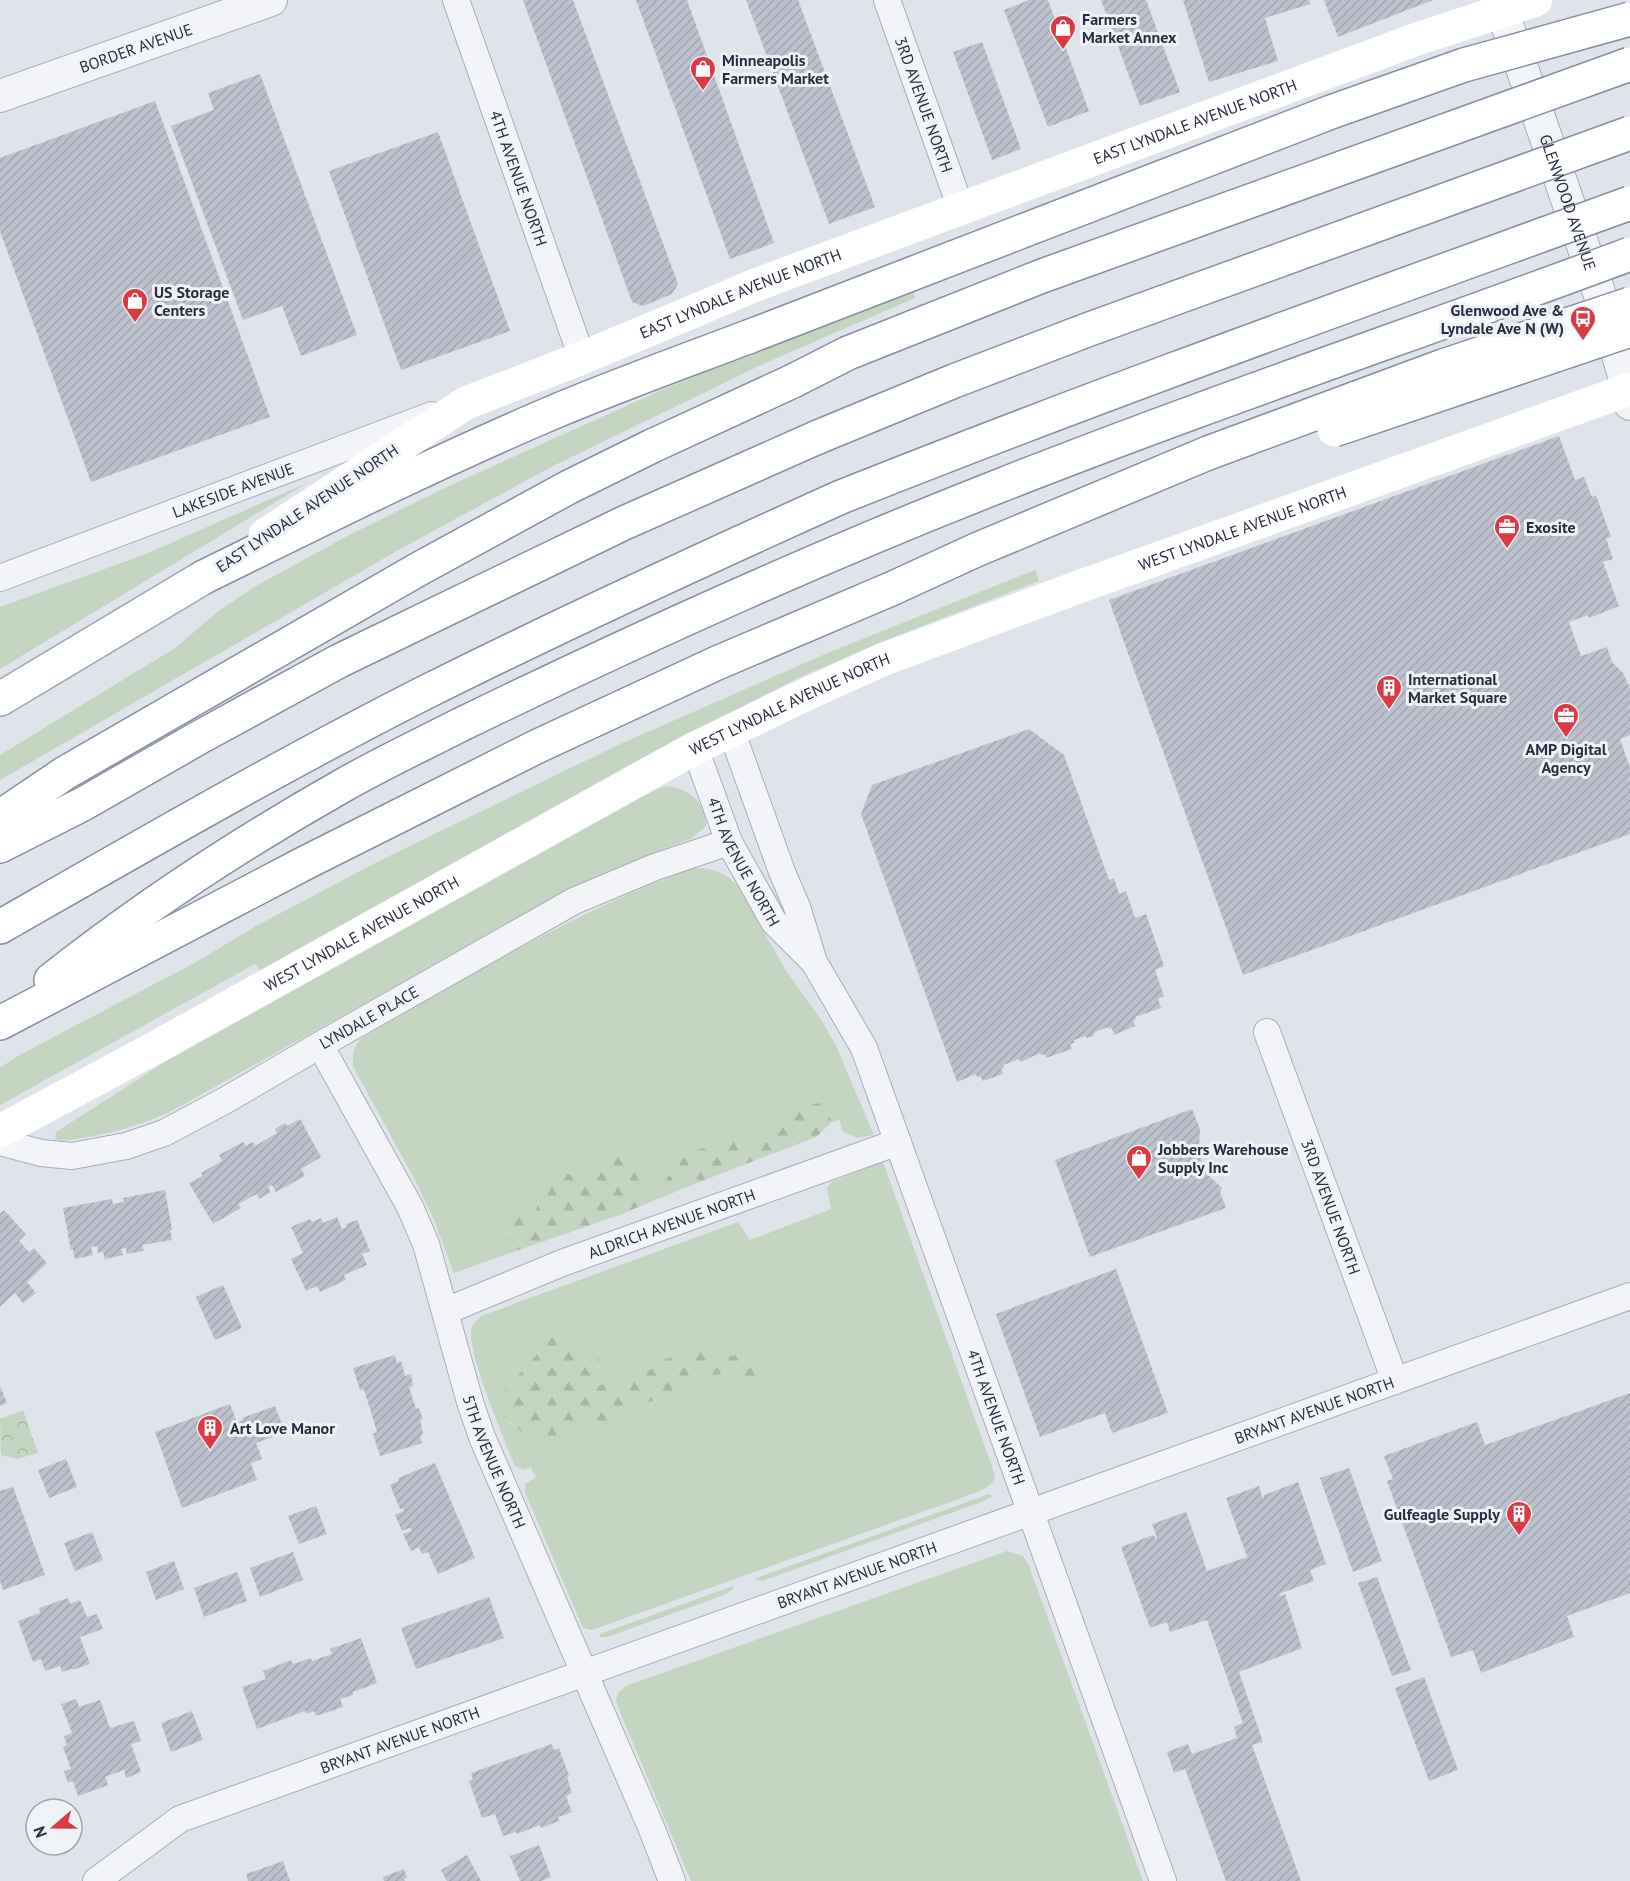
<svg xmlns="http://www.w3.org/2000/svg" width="1630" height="1881" viewBox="0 0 1630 1881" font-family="'PT Sans',sans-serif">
<defs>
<pattern id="forest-firs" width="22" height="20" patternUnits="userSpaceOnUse" patternTransform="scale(1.5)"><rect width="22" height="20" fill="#c3d4c0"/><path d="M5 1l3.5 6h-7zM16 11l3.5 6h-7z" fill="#a8b6a6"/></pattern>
<pattern id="park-crowns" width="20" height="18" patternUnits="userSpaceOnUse" patternTransform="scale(1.5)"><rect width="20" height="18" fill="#c3d4c0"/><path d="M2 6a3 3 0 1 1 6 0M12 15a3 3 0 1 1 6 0" fill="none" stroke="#a8b6a6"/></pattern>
<pattern id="building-hatch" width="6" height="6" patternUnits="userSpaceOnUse" patternTransform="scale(1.5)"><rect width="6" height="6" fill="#bcc1cd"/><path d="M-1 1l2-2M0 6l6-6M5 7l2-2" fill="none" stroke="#a2a6b1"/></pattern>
</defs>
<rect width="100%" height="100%" fill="#dfe3ea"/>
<g fill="#c3d4c0" fill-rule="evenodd">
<polygon points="911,288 915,298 763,364 551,467 402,548 0,780 0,755 175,648 220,610 256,586 353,533 451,485 655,393"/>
<polygon points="309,482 0,669 0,607 146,554"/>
<polygon points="1035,570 1039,581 881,642 796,679 727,714 640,759 260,970 255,964 0,1105 0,1068 16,1057 198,961 256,926 383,859 618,745 830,652"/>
<path d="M670,786C691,791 706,803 706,826L692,838L606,872L546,902L168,1113C133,1128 98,1137 60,1141L55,1138L56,1132L165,1062L644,796L660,788Z"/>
<path d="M692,868C711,867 725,872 738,886L785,969L822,1021L836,1046L874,1135L857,1138L842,1131L840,1120L832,1122L825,1103L788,1119L772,1143L733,1139L691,1177L702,1181L643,1205L640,1184L599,1175H546L536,1210L506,1240L513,1252L454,1273L434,1220L415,1180L353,1066C352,1053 354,1046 363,1037C470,976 576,911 692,868Z"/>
<path d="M883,1162L995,1475C994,1489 973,1493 961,1498L592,1630L583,1628L525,1492V1484L536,1477L530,1467L525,1470L515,1466C506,1444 464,1346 472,1327C473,1324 478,1319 481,1316L738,1222L750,1240L831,1209L827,1188L831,1182ZM552,1338L593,1384L613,1386L638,1364L649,1372L665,1359L734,1358L750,1383L725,1374L698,1376L663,1399L620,1408L604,1426H579L550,1442L524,1434L505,1419Z"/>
<polygon points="989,1494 992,1496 984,1501 762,1581 754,1579"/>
<polygon points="1007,1551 1023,1556 1029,1566 1143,1881 691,1881 620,1712 616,1701 618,1693 626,1686"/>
<polygon points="733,1586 733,1589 724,1595 607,1637 600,1637 600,1634"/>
</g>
<g fill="url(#forest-firs)">
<path d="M825,1103L832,1122L816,1137L702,1181L691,1177L676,1187L666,1179L688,1153L733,1139L772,1143C788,1119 794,1104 825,1103Z"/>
<polygon points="612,1151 627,1155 640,1184 643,1205 622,1214 513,1252 506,1240 507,1224 536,1210 546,1174 598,1175 598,1163"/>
<polygon points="552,1337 561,1345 585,1346 602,1363 594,1384 613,1386 638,1364 649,1371 665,1359 719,1347 734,1357 738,1348 753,1351 766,1364 750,1383 725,1374 698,1376 663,1399 620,1408 604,1426 579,1426 550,1443 524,1434 505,1418 502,1394"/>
</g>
<polygon fill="url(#park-crowns)" points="23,1410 38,1453 17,1459 1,1455 0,1419"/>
<g fill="url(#building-hatch)">
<polygon points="523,0 573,0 678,284 672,294 643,306 632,302"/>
<polygon points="636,0 687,0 774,243 730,259"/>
<polygon points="746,0 798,0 875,207 829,224"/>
<polygon points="1029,0 1048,0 1089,111 1048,127 1004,10"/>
<polygon points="1101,0 1146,0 1180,92 1140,106"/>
<polygon points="1183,0 1309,0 1310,4 1265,18 1278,61 1209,82"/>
<polygon points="1324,0 1433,0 1338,37"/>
<polygon points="982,42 1021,149 992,160 953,52"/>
<polygon points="260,74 357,335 301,356 282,306 243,320 171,126 214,110 208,93"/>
<polygon points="155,101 270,417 91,482 0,231 0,158"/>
<polygon points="438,132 510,331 401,370 329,171"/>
<polygon points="1559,436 1575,480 1584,477 1592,497 1596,495 1611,537 1606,538 1613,559 1603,562 1619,606 1589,618 1588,615 1569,622 1581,656 1607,647 1612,662 1623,673 1630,688 1630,735 1620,739 1630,768 1630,834 1243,975 1109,600"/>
<polygon points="1029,729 1064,755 1109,880 1114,878 1119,894 1126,891 1135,918 1146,914 1164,966 1155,970 1164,996 1158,999 1161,1008 1135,1017 1136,1019 1133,1020 1135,1026 1114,1035 1112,1028 1109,1029 1108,1027 1095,1032 1093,1036 1087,1038 1085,1036 1074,1040 1074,1043 1070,1044 1072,1049 1046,1058 1045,1054 1041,1055 1040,1053 1021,1062 1019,1059 1003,1065 1004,1067 1001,1068 1003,1074 983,1081 980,1076 977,1077 976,1074 957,1082 861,814 872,785"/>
<polygon points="1192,1109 1200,1129 1199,1146 1201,1159 1210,1177 1222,1188 1220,1192 1226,1208 1090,1257 1055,1160"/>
<polygon points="300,1119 321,1157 301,1169 305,1176 276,1192 272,1185 268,1187 271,1192 259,1199 257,1194 238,1204 241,1208 213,1224 189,1183 203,1176 201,1173 222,1161 219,1155 243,1142 246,1146 253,1142 255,1146 277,1133 275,1129 285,1123 287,1126"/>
<polygon points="165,1190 172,1230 170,1230 172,1240 142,1245 144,1251 127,1254 126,1248 121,1249 123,1255 105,1259 103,1252 98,1253 97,1246 91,1247 93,1255 75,1259 73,1249 71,1250 63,1208 112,1199 113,1204 124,1202 123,1198"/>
<polygon points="4,1210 26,1234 19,1241 29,1252 34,1248 47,1263 27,1282 36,1293 23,1303 15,1293 0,1307 0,1214"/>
<polygon points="337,1217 342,1229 347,1227 346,1224 357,1220 370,1251 362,1254 367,1265 344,1275 346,1280 320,1292 317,1286 306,1291 291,1259 303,1253 291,1227 310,1219 312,1222 321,1218 323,1223"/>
<polygon points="1116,1269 1168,1413 1112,1433 1105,1413 1040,1437 996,1314"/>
<polygon points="223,1285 242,1328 215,1340 196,1297"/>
<polygon points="395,1355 397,1363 401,1361 405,1376 411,1374 413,1386 409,1387 416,1409 419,1408 423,1419 420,1420 423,1433 420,1438 422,1443 380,1456 373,1434 377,1432 364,1389 360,1390 353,1368"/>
<polygon points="0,1386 7,1403 0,1406"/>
<polygon points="1630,1393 1630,1593 1567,1616 1574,1637 1481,1673 1473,1650 1451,1657 1387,1481 1393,1479 1384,1456 1477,1422 1485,1445"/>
<polygon points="230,1404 237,1422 243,1420 242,1418 275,1406 285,1432 256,1443 262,1459 251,1463 257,1480 182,1508 155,1432"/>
<polygon points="66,1459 77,1487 49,1498 38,1470"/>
<polygon points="435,1463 475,1558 438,1574 428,1552 422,1554 419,1547 411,1551 403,1534 412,1531 410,1528 402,1531 395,1515 404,1511 403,1508 400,1509 390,1485 399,1481 398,1478"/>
<polygon points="1349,1468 1382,1561 1353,1572 1320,1478"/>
<polygon points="1298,1482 1326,1564 1310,1570 1314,1581 1279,1594 1280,1596 1285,1594 1302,1648 1239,1672 1263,1742 1252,1745 1301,1881 1226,1881 1185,1769 1174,1773 1167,1752 1188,1744 1192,1754 1237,1738 1234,1727 1243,1723 1207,1620 1170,1632 1167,1622 1150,1628 1121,1547 1154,1535 1155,1539 1157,1538 1152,1524 1186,1512 1207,1571 1247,1557 1226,1498 1259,1486 1263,1500 1264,1495"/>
<polygon points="13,1487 45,1575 3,1590 0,1581 0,1491"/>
<polygon points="316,1506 327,1534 299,1544 288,1516"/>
<polygon points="92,1532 103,1560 75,1571 64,1543"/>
<polygon points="293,1552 303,1580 260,1597 250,1568"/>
<polygon points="174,1561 184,1589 156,1600 146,1572"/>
<polygon points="237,1572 247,1601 204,1617 194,1588"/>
<polygon points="1377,1577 1411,1670 1392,1676 1358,1583"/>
<polygon points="489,1597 504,1638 416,1669 401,1628"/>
<polygon points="68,1598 70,1604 80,1600 87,1617 97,1614 103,1629 80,1637 90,1664 72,1670 71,1669 62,1672 60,1666 45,1671 41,1659 33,1662 18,1621 40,1613 39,1608"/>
<polygon points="361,1638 377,1683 353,1692 353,1695 340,1699 343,1707 316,1716 314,1711 306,1714 305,1711 257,1729 242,1687 266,1679 263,1671 291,1660 293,1664 311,1658 312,1661 332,1654 330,1649"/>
<polygon points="1424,1677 1458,1770 1429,1781 1395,1688"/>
<polygon points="76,1699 79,1707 100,1700 110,1728 134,1721 141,1741 131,1744 141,1772 126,1778 124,1770 105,1777 108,1785 78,1796 73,1781 68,1783 64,1771 71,1769 63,1747 67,1745 64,1736 72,1733 61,1704"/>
<polygon points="192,1711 203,1740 171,1752 161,1723"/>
<polygon points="552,1744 554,1750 559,1748 569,1776 567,1777 572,1793 566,1796 572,1812 558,1817 559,1821 541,1828 540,1825 517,1834 516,1832 503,1836 495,1814 482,1818 469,1781 473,1779 471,1773"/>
<polygon points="539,1845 551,1877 541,1881 520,1881 510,1856"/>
<polygon points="467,1855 481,1881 447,1881 441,1870"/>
<polygon points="283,1861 290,1881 248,1881 246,1874"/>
<polygon points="404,1869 407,1878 404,1879 405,1881 384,1881 383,1877"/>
</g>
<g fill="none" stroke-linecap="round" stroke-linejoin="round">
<defs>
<g id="minor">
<path id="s1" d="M456,0L582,358"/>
<path id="s2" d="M887,0L961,209"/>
<path id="s3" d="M0,578L432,415"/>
<path id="s4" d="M731,730L782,872L797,907L814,962L864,1048L1163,1881"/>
<path id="s5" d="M695,748L729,842L774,922L812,960"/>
<path id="s6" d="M1267,1032L1395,1381"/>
<path id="s7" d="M320,1045L410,1207L426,1244L470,1402L482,1437L651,1827L672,1881"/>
<path id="s8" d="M0,1142L41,1153L72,1156L126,1146L164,1133L226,1100L320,1045L574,901L655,867L729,842"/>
<path id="s9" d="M446,1311L562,1263L898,1142"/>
<path id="s10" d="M96,1881L180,1819L1630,1296"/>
</g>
<g id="tertiary">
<path id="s11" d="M1502,0L1503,12L1513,42L1601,298L1628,389L1630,404"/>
<path id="s12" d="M0,96L271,0"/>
</g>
<polyline id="primary" points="0,699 204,577"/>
<g id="motorway">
<path d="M204,577C318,521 432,464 549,414C615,386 682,362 748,337"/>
<polyline points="0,817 65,773 417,570 569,487 652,446 793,381"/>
<polyline points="0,846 83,804 200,737 339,661 624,523 818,437"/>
<path d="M0,927C140,847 280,766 424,693C562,624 701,560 841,497"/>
<path d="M51,980C142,908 241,843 342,786C380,764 421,745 460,725"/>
<polyline points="0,1023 305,863 538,746 717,663 891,589 976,550 1208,453"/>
</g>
</defs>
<use href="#minor" stroke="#a8adb8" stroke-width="28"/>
<use href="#tertiary" stroke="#a8adb8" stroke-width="34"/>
<use href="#primary" stroke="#9ea5b7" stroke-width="36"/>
<use href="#motorway" stroke="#858ea2" stroke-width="36"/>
<use href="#minor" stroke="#f2f4f8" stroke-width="26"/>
<use href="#tertiary" stroke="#f2f4f8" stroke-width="32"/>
<g stroke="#fff" stroke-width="33">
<path id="s13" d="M265,535L466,403L582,358L758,284L1417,39L1536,0"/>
<path id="s14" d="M0,1131L160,1045L695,748L809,693L882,660L1073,589L1630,389"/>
</g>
<use href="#primary" stroke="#fff" stroke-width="33"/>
<use href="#motorway" stroke="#fff" stroke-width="33"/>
<defs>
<g id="motorway-bridge">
<polyline points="748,337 1331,112 1464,65 1630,19"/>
<polyline points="793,381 848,353 1042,276 1630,64"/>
<polyline points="1334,430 1630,330"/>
<polyline points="818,437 954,381 1087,330 1630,133"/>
<polyline points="1208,453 1443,366 1630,304"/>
<path d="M841,497C1102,393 1366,299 1630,203"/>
<path d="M460,725C637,639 815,558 999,486C1207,404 1420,332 1630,254"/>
</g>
</defs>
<use href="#motorway-bridge" stroke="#858ea2" stroke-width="36" stroke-linecap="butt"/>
<use href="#motorway-bridge" stroke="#fff" stroke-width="33"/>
</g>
<defs>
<symbol id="shop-pin" viewBox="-11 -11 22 30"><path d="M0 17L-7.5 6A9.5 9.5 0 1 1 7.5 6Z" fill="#da3a44" stroke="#eff2f7"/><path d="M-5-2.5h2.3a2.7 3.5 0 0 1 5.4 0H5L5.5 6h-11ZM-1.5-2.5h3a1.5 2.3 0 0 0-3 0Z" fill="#fff"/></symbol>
<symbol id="bus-pin" viewBox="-11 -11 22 30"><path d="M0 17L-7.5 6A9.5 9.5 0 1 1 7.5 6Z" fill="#da3a44" stroke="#eff2f7"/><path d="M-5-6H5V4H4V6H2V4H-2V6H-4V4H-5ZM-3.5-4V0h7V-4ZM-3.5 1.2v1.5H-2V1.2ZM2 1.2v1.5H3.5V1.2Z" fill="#fff"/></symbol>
<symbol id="office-pin" viewBox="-11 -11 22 30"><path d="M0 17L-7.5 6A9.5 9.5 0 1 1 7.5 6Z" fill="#da3a44" stroke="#eff2f7"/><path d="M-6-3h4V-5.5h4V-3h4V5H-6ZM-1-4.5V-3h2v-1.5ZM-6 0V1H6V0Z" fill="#fff"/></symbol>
<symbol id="building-pin" viewBox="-11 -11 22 30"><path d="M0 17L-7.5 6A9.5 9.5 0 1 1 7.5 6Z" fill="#da3a44" stroke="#eff2f7"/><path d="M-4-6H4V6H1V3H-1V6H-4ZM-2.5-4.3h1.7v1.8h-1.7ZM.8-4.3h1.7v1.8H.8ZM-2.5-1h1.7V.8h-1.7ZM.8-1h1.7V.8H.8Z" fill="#fff"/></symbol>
</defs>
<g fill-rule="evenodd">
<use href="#shop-pin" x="1048" y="13" width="30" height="40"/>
<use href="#shop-pin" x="688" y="54" width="30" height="40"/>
<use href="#shop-pin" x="120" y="286" width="30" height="40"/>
<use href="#bus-pin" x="1568" y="304" width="30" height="40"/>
<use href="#office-pin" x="1492" y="512" width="30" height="40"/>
<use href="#building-pin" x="1374" y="673" width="30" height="40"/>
<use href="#office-pin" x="1551" y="701" width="30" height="40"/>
<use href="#shop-pin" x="1124" y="1143" width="30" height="40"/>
<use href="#building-pin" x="195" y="1413" width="30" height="40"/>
<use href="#building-pin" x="1504" y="1499" width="30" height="40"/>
</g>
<g text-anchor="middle" stroke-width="6" stroke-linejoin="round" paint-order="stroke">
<g font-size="16" font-weight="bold" fill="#272e43" stroke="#eff2f7" text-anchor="start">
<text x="1082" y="25">Farmers<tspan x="1082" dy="18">Market Annex</tspan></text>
<text x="722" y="66">Minneapolis<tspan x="722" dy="18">Farmers Market</tspan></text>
<text x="154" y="298">US Storage<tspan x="154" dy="18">Centers</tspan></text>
<text x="1564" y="316" text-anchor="end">Glenwood Ave &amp;<tspan x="1564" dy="18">Lyndale Ave N (W)</tspan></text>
<text x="1526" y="533">Exosite</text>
<text x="1408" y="685">International<tspan x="1408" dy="18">Market Square</tspan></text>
<text x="1566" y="755" text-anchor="middle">AMP Digital<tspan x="1566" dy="18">Agency</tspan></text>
<text x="1158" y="1155">Jobbers Warehouse<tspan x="1158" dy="18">Supply Inc</tspan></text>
<text x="230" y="1434">Art Love Manor</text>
<text x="1500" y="1520" text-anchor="end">Gulfeagle Supply</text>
</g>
<g font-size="16" fill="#272e43" stroke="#eff2f7">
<text dy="6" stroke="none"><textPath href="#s12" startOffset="144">BORDER AVENUE</textPath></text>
<text dy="6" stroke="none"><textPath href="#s2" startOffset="111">3RD AVENUE NORTH</textPath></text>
<text dy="6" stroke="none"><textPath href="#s13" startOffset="1022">EAST LYNDALE AVENUE NORTH</textPath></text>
<text dy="6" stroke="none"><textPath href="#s1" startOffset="189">4TH AVENUE NORTH</textPath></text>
<text dy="6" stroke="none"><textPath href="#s11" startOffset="213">GLENWOOD AVENUE</textPath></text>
<text dy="6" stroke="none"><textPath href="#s13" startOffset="536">EAST LYNDALE AVENUE NORTH</textPath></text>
<text dy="6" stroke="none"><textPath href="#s3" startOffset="249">LAKESIDE AVENUE</textPath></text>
<text transform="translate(307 508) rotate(-34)" y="6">EAST LYNDALE AVENUE NORTH</text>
<text dy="6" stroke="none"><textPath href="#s14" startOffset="1384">WEST LYNDALE AVENUE NORTH</textPath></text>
<text dy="6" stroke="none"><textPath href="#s14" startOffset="898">WEST LYNDALE AVENUE NORTH</textPath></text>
<text dy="6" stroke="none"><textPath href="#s5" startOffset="124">4TH AVENUE NORTH</textPath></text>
<text dy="6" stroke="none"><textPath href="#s14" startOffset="412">WEST LYNDALE AVENUE NORTH</textPath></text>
<text dy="6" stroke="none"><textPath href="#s8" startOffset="404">LYNDALE PLACE</textPath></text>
<text dy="6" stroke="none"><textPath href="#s6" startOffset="186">3RD AVENUE NORTH</textPath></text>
<text dy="6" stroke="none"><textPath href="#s9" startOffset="242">ALDRICH AVENUE NORTH</textPath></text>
<text dy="6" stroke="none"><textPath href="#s10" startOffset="1310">BRYANT AVENUE NORTH</textPath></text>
<text dy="6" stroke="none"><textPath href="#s4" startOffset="738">4TH AVENUE NORTH</textPath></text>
<text dy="6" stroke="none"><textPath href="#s7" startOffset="454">5TH AVENUE NORTH</textPath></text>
<text dy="6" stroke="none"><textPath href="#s10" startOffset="824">BRYANT AVENUE NORTH</textPath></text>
<text dy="6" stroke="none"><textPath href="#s10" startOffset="338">BRYANT AVENUE NORTH</textPath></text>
</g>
</g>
<g transform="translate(54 1827) rotate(250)"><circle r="28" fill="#eff2f7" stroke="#9fa4af" stroke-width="1.5"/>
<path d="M0-4.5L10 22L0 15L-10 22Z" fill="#da3a44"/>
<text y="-9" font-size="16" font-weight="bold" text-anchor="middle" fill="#272e43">N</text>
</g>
</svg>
